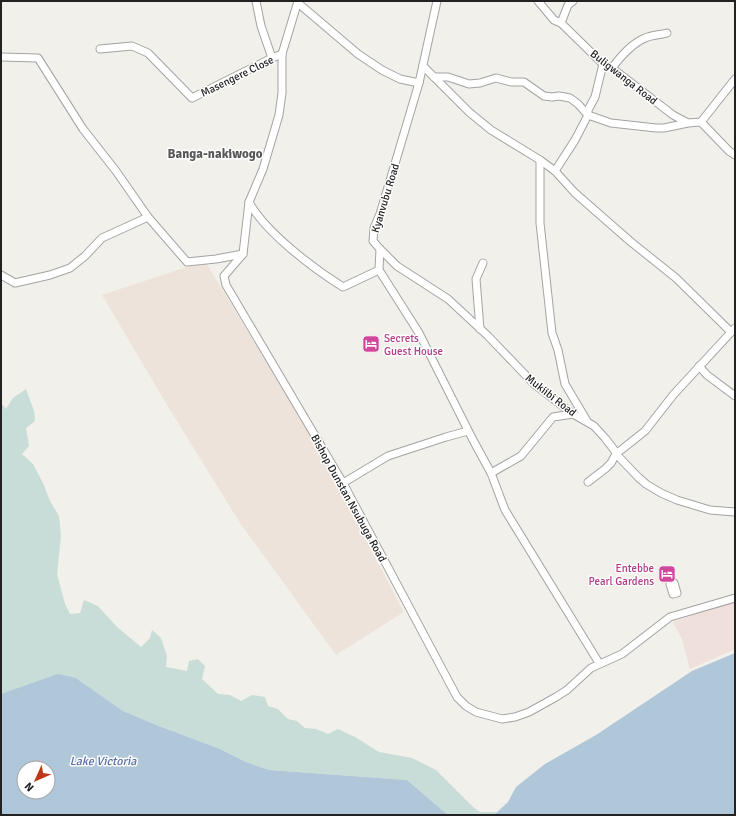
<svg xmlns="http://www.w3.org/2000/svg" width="736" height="816" viewBox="0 0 736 816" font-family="Signika,sans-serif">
<rect width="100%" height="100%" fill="#f1f0ea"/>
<polygon fill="#efe0db" points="735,601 735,649 690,669 682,639 673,622"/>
<polygon fill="#ede3db" points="205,261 307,429 404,612 336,655 240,523 167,405 102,295"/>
<polygon fill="#c8ddd8" points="26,389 34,411 35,421 26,428 29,446 22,454 33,464 43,483 50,501 59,516 61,536 57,574 65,604 70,614 80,613 84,600 98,606 117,627 141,647 150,638 152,630 161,638 167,656 166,667 187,671 189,661 198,659 205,666 202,679 218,694 230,695 241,701 252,695 265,697 268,706 278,709 288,719 297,721 305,728 316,729 328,734 338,729 355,737 379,752 412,758 436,770 473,807 480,812 497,812 494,815 448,815 407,780 269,770 246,762 220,749 159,726 123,711 76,678 1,694 1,403 6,409 13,398"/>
<g fill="#afc7d9" fill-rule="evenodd">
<polygon points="735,653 735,815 494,815 508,802 516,787 545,764 596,735 692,671"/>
<path d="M58,674L76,678L123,711L159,726L220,749L246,762L269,770L407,780L448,815H1V694ZM24,768H48V792H24Z"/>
</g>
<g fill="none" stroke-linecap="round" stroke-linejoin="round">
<defs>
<g id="minor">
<polyline points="256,1 261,26 272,58"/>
<polyline points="298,1 282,54 282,93 279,115 263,169 249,202 243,254 224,276 226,285 343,483 457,697 466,706 476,712 502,719 515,717 529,712 556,697 567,690 591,668 622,654 670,617 735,598"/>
<polyline points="437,1 419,83 380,214 374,228 373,241 380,249 379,270 419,333 473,440 491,473 505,510 599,663"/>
<polyline points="538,1 554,20 561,23 603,64 612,68 673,115 688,123 701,122"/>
<polyline points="298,3 358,54 382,70 400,79 419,83"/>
<polyline points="561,23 568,5 573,1"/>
<polyline points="100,49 132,46 148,53 192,98 272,58 282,54"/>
<polyline points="1,57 38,58 83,129 116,171 148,217 187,262 216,259 243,254"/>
<polyline points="603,64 595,97 588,110 588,115 611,123 656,128 664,128 688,123"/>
<polyline points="423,66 469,112 491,130 540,160 555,171 575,193 631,242 676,278 731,332"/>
<path d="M612,68C621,56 631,44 645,38C651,35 660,35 667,33"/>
<polyline points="434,77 448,77 469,84 480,83 496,78 511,82 524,82 544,96 552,97 559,96 570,98 578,104 588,115 575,140 555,171"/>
<polyline points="735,79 701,122 729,151 735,155"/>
<polyline points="540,160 540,223 552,333 558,350 565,384 587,421"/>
<path d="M249,202C265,232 314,269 343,287L379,270"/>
<polyline points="380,249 397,266 448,299 488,336 534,384 573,414 594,426 605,438 615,451 616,454 638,477 646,484 661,493 677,500 710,510 735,512"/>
<polyline points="1,275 15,283 50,275 70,268 85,256 102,238 148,217"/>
<polyline points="480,329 476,279 483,263"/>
<polyline points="699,366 707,375 735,396"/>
<polyline points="491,473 521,456 553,417 573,414"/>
<polyline points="588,482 605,469 611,463 616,454 645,431 674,394 735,328"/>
<polyline points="343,483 388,456 446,437 468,431"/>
<polygon points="674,583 677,593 673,594 670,584"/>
</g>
</defs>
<use href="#minor" stroke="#a3a3a3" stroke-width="9"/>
<use href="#minor" stroke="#fff" stroke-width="7"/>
</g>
<defs>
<symbol id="hotel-square" viewBox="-11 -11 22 22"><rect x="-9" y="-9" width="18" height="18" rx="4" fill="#d1479c" stroke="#fff"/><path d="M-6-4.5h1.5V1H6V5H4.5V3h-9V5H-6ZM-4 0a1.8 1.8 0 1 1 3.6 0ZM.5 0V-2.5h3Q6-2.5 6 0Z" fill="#fff"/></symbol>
</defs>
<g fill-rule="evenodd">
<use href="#hotel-square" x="361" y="334" width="20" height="20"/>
<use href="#hotel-square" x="657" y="564" width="20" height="20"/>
</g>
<g text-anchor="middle" stroke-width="3" stroke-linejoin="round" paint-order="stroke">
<g font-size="11" fill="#222" stroke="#fff">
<text transform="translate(237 76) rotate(-26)" y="4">Masengere Close</text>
<text transform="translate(624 77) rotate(38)" y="4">Buligwanga Road</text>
<text transform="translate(385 198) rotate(-73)" y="4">Kyanvubu Road</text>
<text transform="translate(551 395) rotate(38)" y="4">Mukiibi Road</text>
<text transform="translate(349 498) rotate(61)" y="4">Bishop Dunstan Nsubuga Road</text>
</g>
<g font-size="11" fill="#b23c85" stroke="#fff" text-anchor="start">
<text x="384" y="342">Secrets<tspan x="384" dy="13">Guest House</tspan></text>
<text x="654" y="572" text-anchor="end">Entebbe<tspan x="654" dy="13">Pearl Gardens</tspan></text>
</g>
<g font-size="12" font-style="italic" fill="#576fa8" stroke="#fff">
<text x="103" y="765">Lake Victoria</text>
</g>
<g font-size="13" font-weight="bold" fill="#555" stroke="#fff">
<text x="215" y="158">Banga-nakiwogo</text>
</g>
</g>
<rect width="736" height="816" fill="none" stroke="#222222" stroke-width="4"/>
<g transform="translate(36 780) rotate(225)"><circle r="19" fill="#ffffff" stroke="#a7a7a7"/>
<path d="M0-3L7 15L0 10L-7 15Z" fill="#bd3816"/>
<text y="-6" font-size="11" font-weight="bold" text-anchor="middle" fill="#222222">N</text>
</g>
</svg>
